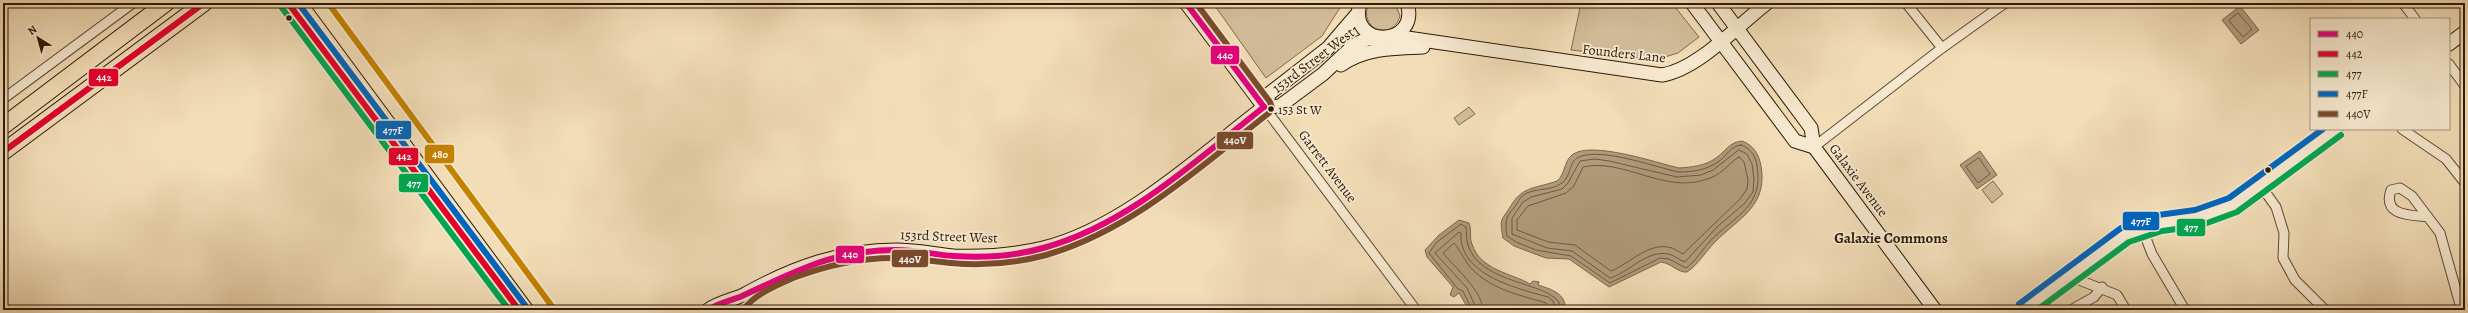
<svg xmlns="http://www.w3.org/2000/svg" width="2468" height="313" viewBox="0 0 2468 313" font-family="Alegreya,serif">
<rect width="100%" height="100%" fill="#f2ddb7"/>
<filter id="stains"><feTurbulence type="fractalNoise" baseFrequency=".005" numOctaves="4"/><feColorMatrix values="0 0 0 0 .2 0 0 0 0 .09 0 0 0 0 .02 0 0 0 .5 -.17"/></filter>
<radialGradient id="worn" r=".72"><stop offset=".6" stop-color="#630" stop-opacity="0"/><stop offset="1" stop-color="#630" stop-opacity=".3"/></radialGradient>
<g fill="#d1bc99" stroke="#7f6a4f">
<polygon points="1213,3 1343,3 1322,36 1266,78"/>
<path d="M1370,3H1395L1400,16C1396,29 1386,33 1374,28C1366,21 1364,12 1370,3Z"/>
<polygon points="1581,3 1672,3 1699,37 1678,53 1655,60 1571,50"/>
<polygon points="1469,107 1475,114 1459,125 1454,118"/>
<polygon points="1993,181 2003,194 1992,203 1982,190"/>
</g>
<g fill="#af9a7a" stroke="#7b664b">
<polygon points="2240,6 2259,30 2241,44 2222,20"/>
<path d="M1742,141C1753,145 1759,154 1761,166C1768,206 1739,218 1715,242C1706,251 1698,265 1687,272C1678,273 1671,263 1661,262L1609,287L1569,259L1546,258L1535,254L1514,246L1503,238C1499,216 1502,221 1512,204C1523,186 1538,188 1557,181C1565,175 1564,161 1572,155C1590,140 1657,163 1679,168C1692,167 1705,166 1716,158C1725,152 1729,142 1742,141Z"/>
<polygon points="1980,151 1997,175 1977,189 1960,165"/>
<path d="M1459,220L1469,223C1472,230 1469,237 1472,244C1480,270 1511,273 1530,284L1533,281L1539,282L1538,285C1551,289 1567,294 1565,310H1469L1459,293L1454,297L1450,295L1453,287L1427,257L1425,250L1439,235Z"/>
</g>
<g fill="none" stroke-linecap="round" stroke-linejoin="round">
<g stroke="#6e5940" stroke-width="1">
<polygon points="2238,13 2252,29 2243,37 2229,21"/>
<path d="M1741,145C1750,148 1756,156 1757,166C1764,206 1736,215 1710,241C1703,249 1695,262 1686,268L1669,259L1660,258L1610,283L1571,256L1536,250L1516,242L1507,236C1505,224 1505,217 1514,208C1517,205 1518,200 1522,196C1533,187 1550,192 1562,183C1574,173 1566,158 1586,155C1612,151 1652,166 1678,172C1693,172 1706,170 1718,162C1727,156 1730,146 1741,145Z"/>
<path d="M1739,150L1747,154L1752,164L1754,179L1753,192L1745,203L1717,227L1685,262C1679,260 1674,255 1668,254C1646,250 1630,272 1610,278L1572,251L1547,248L1512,234V218L1523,202L1531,197L1562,189L1568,183L1580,161L1595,159L1609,161L1677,177L1701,175L1713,170Z"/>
<path d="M1739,157L1744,162L1748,180L1747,189L1740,199L1683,254C1680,252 1676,250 1672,248C1649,241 1631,263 1611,271L1575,245L1548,242L1517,230V220L1528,206L1566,193L1574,186L1583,167C1623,158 1663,193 1704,180C1723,175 1725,166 1739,157Z"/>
<polygon points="1979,158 1990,174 1978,183 1966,167"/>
<path d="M1472,310L1463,291L1458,289L1429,253L1437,242L1461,224L1466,227C1467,233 1466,239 1468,245C1481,288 1562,281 1561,310"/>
<path d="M1477,310L1467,288L1435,253L1459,232L1461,233C1458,275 1519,289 1548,297L1553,301L1556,310"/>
<path d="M1483,310C1482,290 1455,268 1443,253L1454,243C1456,244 1467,265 1473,270C1493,290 1520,295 1546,303L1550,310"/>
</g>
<defs>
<g id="street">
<polyline points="2403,3 2415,19"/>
<polyline points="1942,48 2005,3"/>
<polyline points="2449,64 2465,86"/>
<polyline points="3,99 133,3"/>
<polyline points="1264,107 1416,310"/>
<polyline points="2402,129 2446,159 2465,183"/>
<polyline points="1814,147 1942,48 1906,3"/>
<polyline points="2261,186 2276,207 2284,233 2283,258 2295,280 2325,310"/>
<path d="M2428,217C2410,215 2382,216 2391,190L2400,188L2412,196L2440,233L2461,308"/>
<polyline points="2142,228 2152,254 2185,310"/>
<polyline points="2069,276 2117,295 2126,310"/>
<polyline points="2071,310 2094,297 2102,287"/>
</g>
<g id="secondary">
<polyline points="1186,3 1264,107"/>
<path d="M1360,3C1347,50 1421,47 1407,3"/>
<polyline points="1692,3 1795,141 1814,147"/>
<polyline points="1718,3 1811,128 1814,147 1935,310"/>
<path d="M1394,36L1662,75C1698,69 1737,26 1767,3"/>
<polyline points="2449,44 2465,32"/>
<path d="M1341,65C1365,48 1394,48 1423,47"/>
<polyline points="1264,107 1280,106 1323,74 1354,45 1367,39 1381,38"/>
<path d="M708,310C720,301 735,300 747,293C794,267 842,250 896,250C916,250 935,254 954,256C984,257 1014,255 1043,248C1122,229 1200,156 1264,107L1270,93L1328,48L1358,13"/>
<polyline points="2024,310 2125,235 2160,223 2197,218 2233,205 2336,129"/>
</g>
<g id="primary">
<polyline points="288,3 519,310"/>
<polyline points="318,3 545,310"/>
</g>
<g id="highway">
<polyline points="3,126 166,3"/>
<polyline points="3,152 204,3"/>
</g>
</defs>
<use href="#street" stroke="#5e4932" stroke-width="11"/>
<use href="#secondary" stroke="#2d1805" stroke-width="15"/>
<use href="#primary" stroke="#2d1805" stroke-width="16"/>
<use href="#highway" stroke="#2d1805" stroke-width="18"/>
<use href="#street" stroke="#f7e9d0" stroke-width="9"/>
<use href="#secondary" stroke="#f7e9d0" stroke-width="13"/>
<use href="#primary" stroke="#f2ddb7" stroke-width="14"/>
<use href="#highway" stroke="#f2ddb7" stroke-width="16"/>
<defs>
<g id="bus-1">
<polyline points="1186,3 1264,107"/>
<path d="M708,310C719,303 730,301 742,296C797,271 833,250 896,250C916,250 935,255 954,256C983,258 1015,256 1043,248C1128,225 1196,160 1264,107"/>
</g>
<g id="bus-2">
<polyline points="288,3 519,310"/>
<polyline points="3,152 204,3"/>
</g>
<g id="bus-3">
<polyline points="282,8 509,310"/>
<polyline points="2037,310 2129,242 2162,231 2199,226 2237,212 2341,135"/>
</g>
<g id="bus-4">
<polyline points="298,3 525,305"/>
<polyline points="2019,304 2121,228 2158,215 2195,210 2229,198 2323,129"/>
</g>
<path id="bus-5" d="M743,310C755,294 775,286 793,278C825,266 859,258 893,258C913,258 931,261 951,263C982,266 1016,263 1046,255C1132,230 1200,167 1269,113L1272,108L1270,102L1196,3"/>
<polyline id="bus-6" points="328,3 551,305"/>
</defs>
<use href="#bus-1" stroke="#f7e9d0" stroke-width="9"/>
<use href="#bus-2" stroke="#f7e9d0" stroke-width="9"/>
<use href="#bus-3" stroke="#f7e9d0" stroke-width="9"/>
<use href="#bus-4" stroke="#f7e9d0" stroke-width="9"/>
<use href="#bus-5" stroke="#f7e9d0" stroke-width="9"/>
<use href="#bus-6" stroke="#f7e9d0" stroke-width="9"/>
<use href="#bus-1" stroke="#e5007d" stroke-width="6"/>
<use href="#bus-2" stroke="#e4002b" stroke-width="6"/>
<use href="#bus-3" stroke="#00a651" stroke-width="6"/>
<use href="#bus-4" stroke="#0065bd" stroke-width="6"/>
<use href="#bus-5" stroke="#7a4b2a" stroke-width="6"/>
<use href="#bus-6" stroke="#c48201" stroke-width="6"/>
</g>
<g fill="#2d1805" stroke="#f7e9d0" stroke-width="1.5">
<circle cx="289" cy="18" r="3.5"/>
<circle cx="1271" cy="109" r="3.5"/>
<circle cx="2268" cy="170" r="3.5"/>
</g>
<g text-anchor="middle" stroke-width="3.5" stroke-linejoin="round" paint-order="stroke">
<g font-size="13" fill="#2d1805" stroke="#f7e9d0" text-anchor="start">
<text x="1278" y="114">153 St W</text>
</g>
<g font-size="14" fill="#2d1805" stroke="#f7e9d0">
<text transform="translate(1624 53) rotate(6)" y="5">Founders Lane</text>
<text transform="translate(1313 60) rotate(-37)" y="5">153rd Street West</text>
<text transform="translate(1328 166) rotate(53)" y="5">Garrett Avenue</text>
<text transform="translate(1859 180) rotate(53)" y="5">Galaxie Avenue</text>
<text transform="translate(949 236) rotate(2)" y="5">153rd Street West</text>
</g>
<g font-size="15" font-weight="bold" fill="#2d1805" stroke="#f7e9d0">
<text x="1891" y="243">Galaxie Commons</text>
</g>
</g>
<g stroke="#f7e9d0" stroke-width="1.5">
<rect x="1210" y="45" width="30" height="20" rx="4" fill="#e5007d"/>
<rect x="88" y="68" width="31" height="19" rx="4" fill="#e4002b"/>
<rect x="375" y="120" width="37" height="20" rx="4" fill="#0065bd"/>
<rect x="1216" y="131" width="38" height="19" rx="4" fill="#7a4b2a"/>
<rect x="424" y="144" width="31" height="20" rx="4" fill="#c48201"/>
<rect x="388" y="147" width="31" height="19" rx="4" fill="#e4002b"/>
<rect x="398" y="173" width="31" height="20" rx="4" fill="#00a651"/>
<rect x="2122" y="211" width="38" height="20" rx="4" fill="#0065bd"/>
<rect x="2176" y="218" width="30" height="19" rx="4" fill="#00a651"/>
<rect x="835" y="245" width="30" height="19" rx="4" fill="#e5007d"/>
<rect x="891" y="249" width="38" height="19" rx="4" fill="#7a4b2a"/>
</g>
<g font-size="11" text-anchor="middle" font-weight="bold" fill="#fff">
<text x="1225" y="59">440</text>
<text x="104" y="81">442</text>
<text x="393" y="134">477F</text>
<text x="1235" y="144">440V</text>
<text x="440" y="158">480</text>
<text x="404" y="160">442</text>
<text x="414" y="187">477</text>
<text x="2141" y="225">477F</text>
<text x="2191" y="231">477</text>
<text x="850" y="258">440</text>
<text x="910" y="263">440V</text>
</g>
<rect width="2468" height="313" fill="none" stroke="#f2ddb7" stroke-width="16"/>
<rect x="4" y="4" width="2460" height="305" fill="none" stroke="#2d1805" stroke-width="2"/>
<rect x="8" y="8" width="2452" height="297" fill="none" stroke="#2d1805"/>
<rect x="2310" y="18" width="140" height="112" fill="#f7e9d0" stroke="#a6957f"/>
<rect x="2318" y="31" width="20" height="6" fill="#e5007d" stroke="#a6957f"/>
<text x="2346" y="38" font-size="12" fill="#2d1805">440</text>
<rect x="2318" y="51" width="20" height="6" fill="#e4002b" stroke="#a6957f"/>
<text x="2346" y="58" font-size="12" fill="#2d1805">442</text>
<rect x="2318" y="71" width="20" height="6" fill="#00a651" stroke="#a6957f"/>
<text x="2346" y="78" font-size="12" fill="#2d1805">477</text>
<rect x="2318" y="91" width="20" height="6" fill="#0065bd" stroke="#a6957f"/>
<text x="2346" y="98" font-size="12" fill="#2d1805">477F</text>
<rect x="2318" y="111" width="20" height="6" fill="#7a4b2a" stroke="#a6957f"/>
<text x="2346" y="118" font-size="12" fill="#2d1805">440V</text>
<g transform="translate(38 38) rotate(323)" stroke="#f7e9d0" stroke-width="3" paint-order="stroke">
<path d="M0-3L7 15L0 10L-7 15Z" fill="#2d1805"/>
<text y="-6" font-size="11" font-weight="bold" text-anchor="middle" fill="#2d1805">N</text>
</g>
<rect width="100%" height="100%" filter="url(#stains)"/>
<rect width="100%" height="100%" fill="url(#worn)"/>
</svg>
